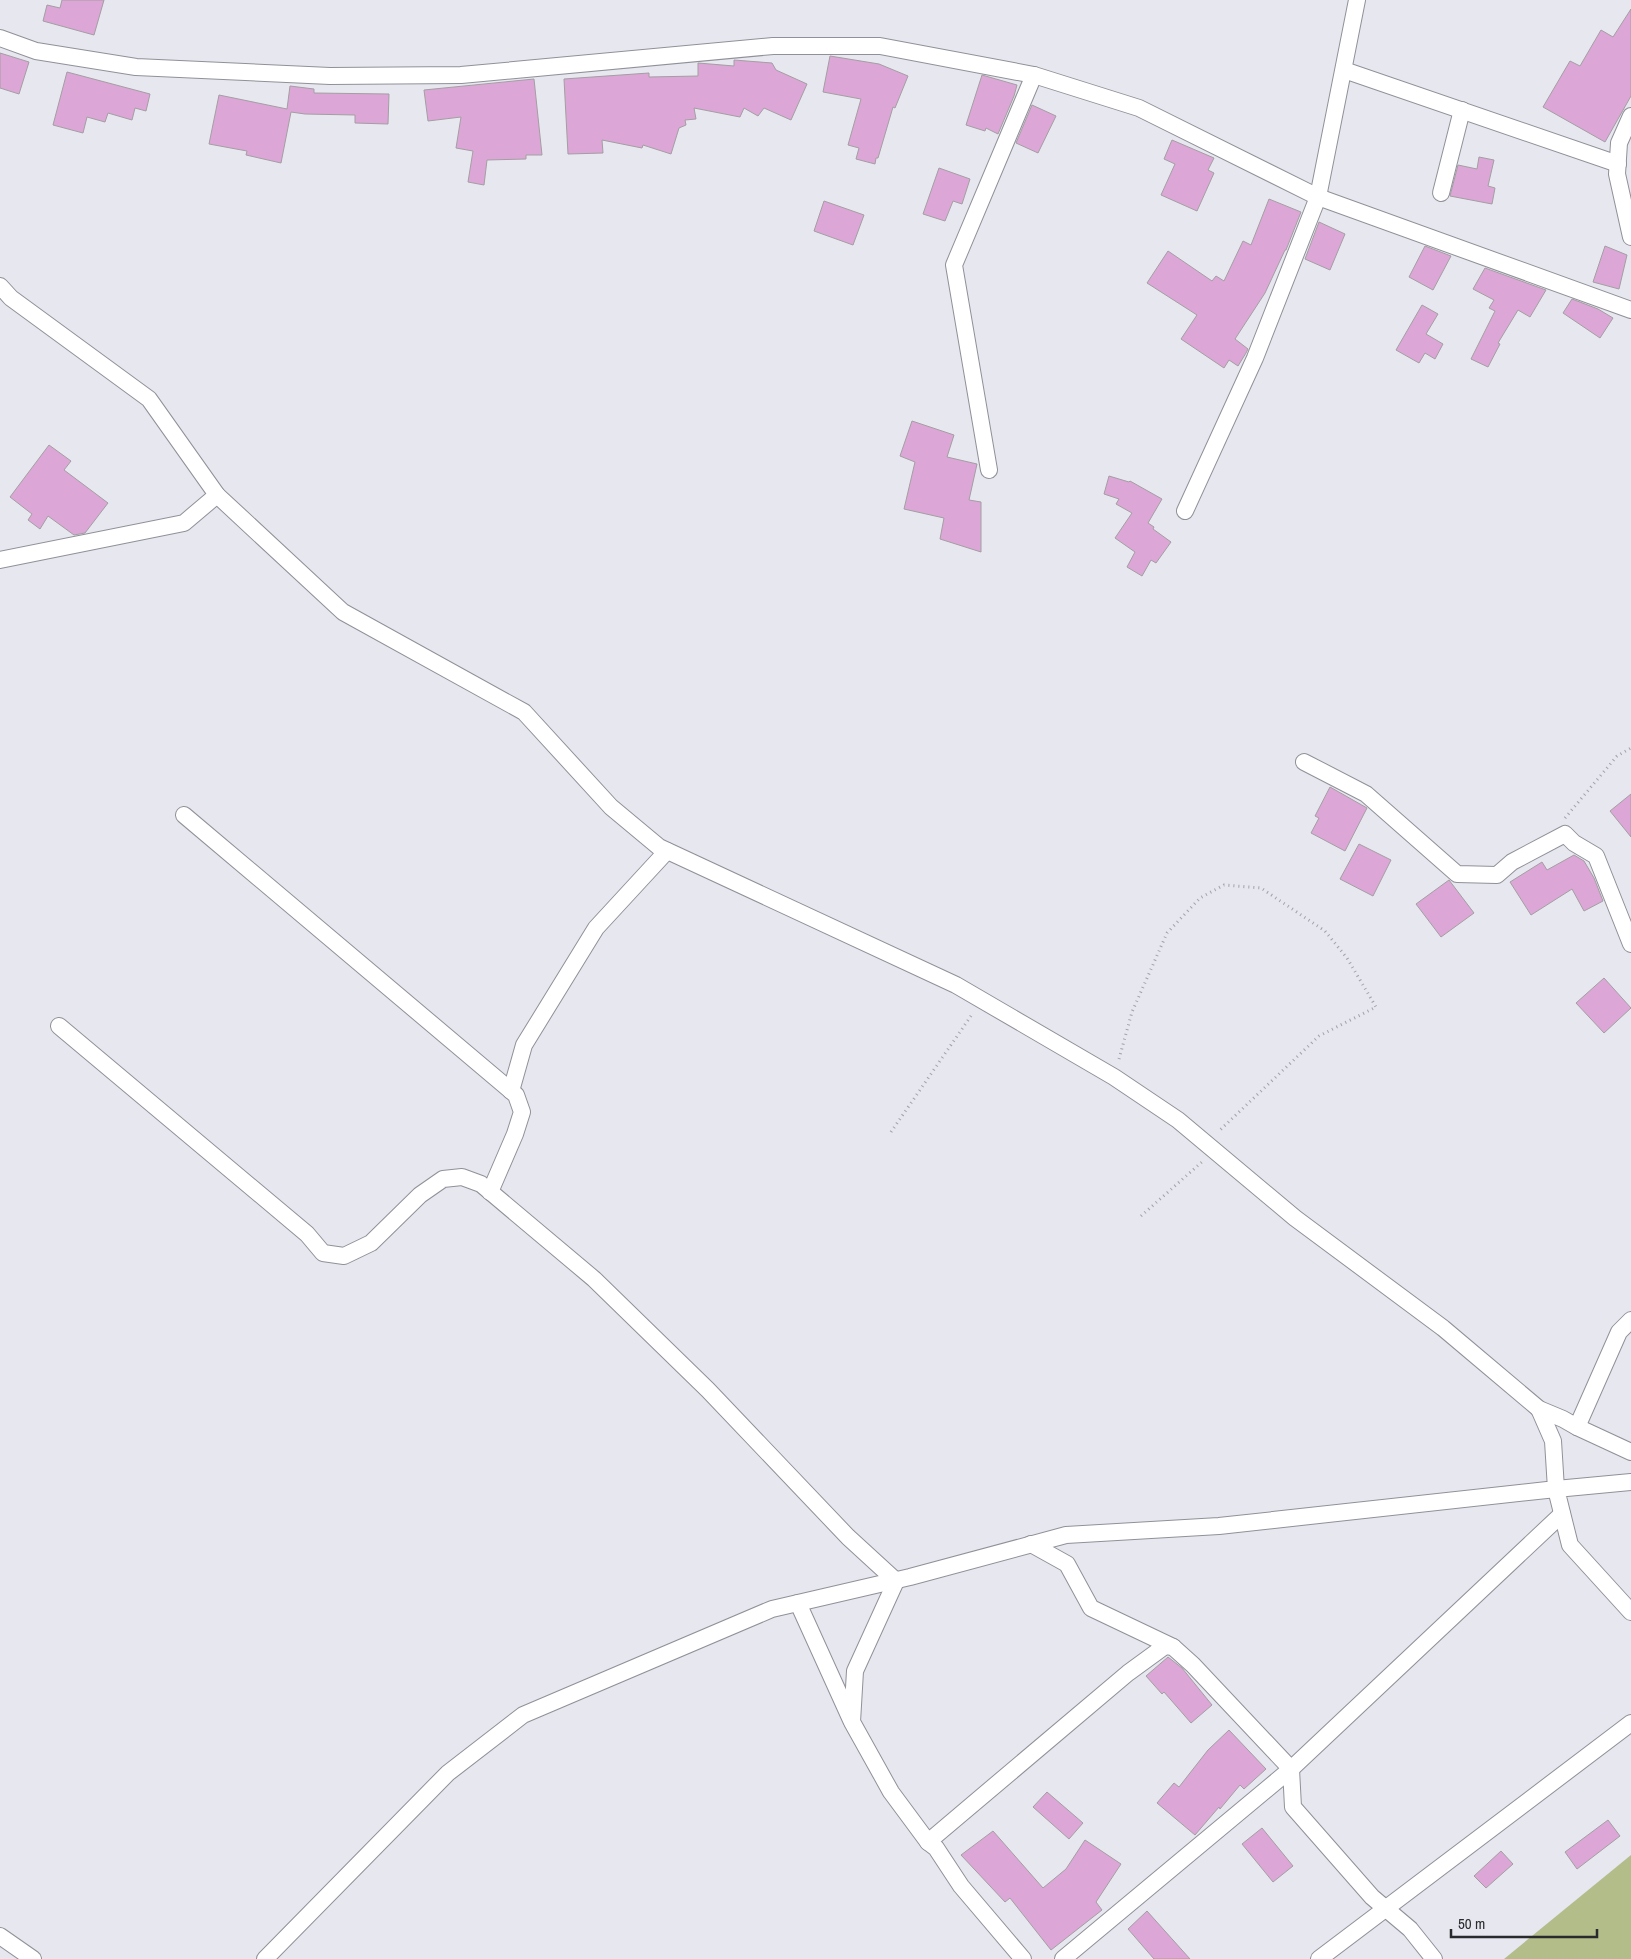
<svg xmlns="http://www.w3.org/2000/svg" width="1631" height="1959" viewBox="0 0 1631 1959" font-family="'Archivo Narrow',sans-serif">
<rect width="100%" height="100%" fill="#e6e7ef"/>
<polygon fill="#b2bd8a" points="1631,1855 1631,1959 1504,1959"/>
<g fill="#dca7d6" stroke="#a49ea3">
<polygon points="62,0 104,0 94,35 43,21 47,5 60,8"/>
<polygon points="1631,9 1631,96 1605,142 1543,107 1570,61 1580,66 1601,30 1613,37"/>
<polygon points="0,53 29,62 19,94 0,88"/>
<polygon points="830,56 879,64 908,76 895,108 893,107 878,158 876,158 875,164 856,159 859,148 848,145 861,99 823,92"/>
<polygon points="734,60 772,63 776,70 807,84 791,120 764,108 758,116 744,108 740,117 694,108 696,119 685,120 686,125 679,128 671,154 643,145 642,148 602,140 603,153 568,154 564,79 649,73 649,77 698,76 698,63 734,66"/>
<polygon points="67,72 150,94 146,111 135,108 132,120 108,113 105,122 87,117 83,133 53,125"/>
<polygon points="982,75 1017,85 1014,96 998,134 986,128 985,131 966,125"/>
<polygon points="534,79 542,155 526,155 526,159 487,160 484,185 468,182 473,151 456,148 461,117 428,121 424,90"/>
<polygon points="290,86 314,89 314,93 389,94 388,124 355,123 355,115 305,114 291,112 281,163 246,155 247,151 209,144 219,95 287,109"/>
<polygon points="1032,105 1056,116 1038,153 1016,143"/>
<polygon points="1172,140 1214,158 1208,170 1214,173 1197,211 1161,195 1175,164 1164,159"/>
<polygon points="1479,157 1494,160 1488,186 1495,188 1492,204 1450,196 1458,165 1477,169"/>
<polygon points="939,168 970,179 962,204 953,201 945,221 923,214"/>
<polygon points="1269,199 1301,212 1286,250 1285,250 1265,293 1235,339 1248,349 1246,353 1238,366 1229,360 1224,368 1181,339 1197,315 1147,283 1168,251 1212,281 1216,276 1224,281 1243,241 1251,245"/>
<polygon points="824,201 864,215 853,245 814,231"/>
<polygon points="1319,222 1345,234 1330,270 1305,259"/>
<polygon points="1425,246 1451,256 1433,290 1409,277"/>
<polygon points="1605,246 1627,255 1619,289 1593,282"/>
<polygon points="1485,268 1546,290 1530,317 1518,310 1498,343 1500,344 1488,367 1471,359 1495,311 1489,308 1494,300 1473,289"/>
<polygon points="1572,299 1598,309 1613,318 1600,338 1563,313"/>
<polygon points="1422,305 1438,314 1426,334 1443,344 1435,359 1425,353 1419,363 1396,350"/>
<polygon points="912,421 954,435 947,457 977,464 969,500 981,502 981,552 940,539 944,518 904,509 915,462 900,456"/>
<polygon points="49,445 71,461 64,470 108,503 85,533 74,535 48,516 40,529 28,520 32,514 10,497"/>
<polygon points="1109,476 1129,482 1130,481 1162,499 1148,523 1154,527 1153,529 1171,542 1156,563 1151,560 1142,576 1127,567 1135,552 1115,538 1132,513 1116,504 1119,499 1104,494"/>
<polygon points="1330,787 1367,808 1345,851 1311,833 1319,818 1315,816"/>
<polygon points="1631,794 1631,837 1610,811"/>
<polygon points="1359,844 1391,860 1373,896 1340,879"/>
<polygon points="1574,855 1584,861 1594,878 1603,901 1584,911 1572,889 1531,915 1510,882 1542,862 1547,870"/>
<polygon points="1449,880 1474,913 1441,937 1416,904"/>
<polygon points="1604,978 1631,1008 1604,1033 1576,1003"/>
<polygon points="1168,1657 1182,1668 1212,1705 1191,1723 1164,1692 1162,1694 1146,1676"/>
<polygon points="1229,1730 1266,1769 1244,1789 1240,1785 1220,1809 1219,1807 1195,1835 1157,1803 1174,1783 1179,1787 1208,1750"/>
<polygon points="1047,1792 1083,1823 1069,1839 1033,1807"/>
<polygon points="1608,1820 1620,1836 1577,1869 1565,1852"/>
<polygon points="1262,1828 1293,1866 1273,1882 1242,1844"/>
<polygon points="993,1831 1043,1888 1066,1869 1085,1840 1121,1864 1096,1902 1102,1910 1051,1950 1010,1898 1005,1902 961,1855"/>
<polygon points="1501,1851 1513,1864 1486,1888 1474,1876"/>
<polygon points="1147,1911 1190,1959 1154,1959 1128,1929"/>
</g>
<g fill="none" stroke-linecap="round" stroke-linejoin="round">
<defs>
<g id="street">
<polyline points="0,38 36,51 136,67 330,76 461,75 773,46 880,46 1034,75 1139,108 1318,197 1631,310"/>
<polyline points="1344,70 1618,164"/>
<polyline points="1631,116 1619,143 1617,174 1631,237"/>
<polyline points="1441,193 1462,110"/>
<polyline points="0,286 11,298 149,399 217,495 343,612 524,712 611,807 659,847 956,985 1114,1077 1178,1120 1295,1218 1443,1328 1539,1409 1563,1419 1577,1427 1619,1332 1631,1320"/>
<polyline points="989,470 954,265 1034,75"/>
<polyline points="1185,511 1255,358 1318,197 1357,0"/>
<polyline points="0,560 184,523 217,495"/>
<polyline points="1304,762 1366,794 1457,874 1497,875 1512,862 1565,834 1574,843 1596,856 1631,944"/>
<polyline points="184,815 516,1095 522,1112 515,1134 490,1192"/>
<polyline points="59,1026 307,1234 323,1253 344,1256 371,1243 420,1195 443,1179 462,1177 481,1184 594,1279 708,1390 848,1537 896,1581 855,1671 852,1722 891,1792 928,1842 936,1848 961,1886 1023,1959"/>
<polyline points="511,1091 524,1045 596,928 667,851"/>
<polyline points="1577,1427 1631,1452"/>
<polyline points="1631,1482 1556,1489 1570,1545 1631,1612"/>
<polyline points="1031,1544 1067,1564 1091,1608 1173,1647"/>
<polyline points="798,1603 851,1720"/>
<polyline points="928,1842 1128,1673 1165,1646 1173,1647 1193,1665 1291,1769 1293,1807 1372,1897 1410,1929 1434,1959"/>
<polyline points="0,1936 33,1959"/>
<polyline points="265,1959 448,1773 523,1715 772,1609 910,1577 1066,1535 1219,1526 1556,1489 1553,1441 1539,1409"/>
<polyline points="1063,1959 1291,1769 1562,1514"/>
<polyline points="1319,1959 1631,1723"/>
</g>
</defs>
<use href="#street" stroke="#909198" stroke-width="18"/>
<g stroke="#a2a3a9" stroke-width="3" stroke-dasharray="1 4" stroke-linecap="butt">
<polyline points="1565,818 1617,756 1631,748"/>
<polyline points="1119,1059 1132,1012 1167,933 1200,898 1224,885 1261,888 1325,931 1347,958 1376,1007 1319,1036 1219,1131"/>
<polyline points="891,1132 973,1013"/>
<polyline points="1141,1216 1203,1161"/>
</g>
<use href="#street" stroke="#fff" stroke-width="16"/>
</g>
<path d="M1451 1929v8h146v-8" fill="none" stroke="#292a2d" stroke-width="2.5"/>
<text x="1458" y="1929" font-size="15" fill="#292a2d" stroke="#e6e7ef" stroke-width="4" paint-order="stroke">50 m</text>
</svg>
